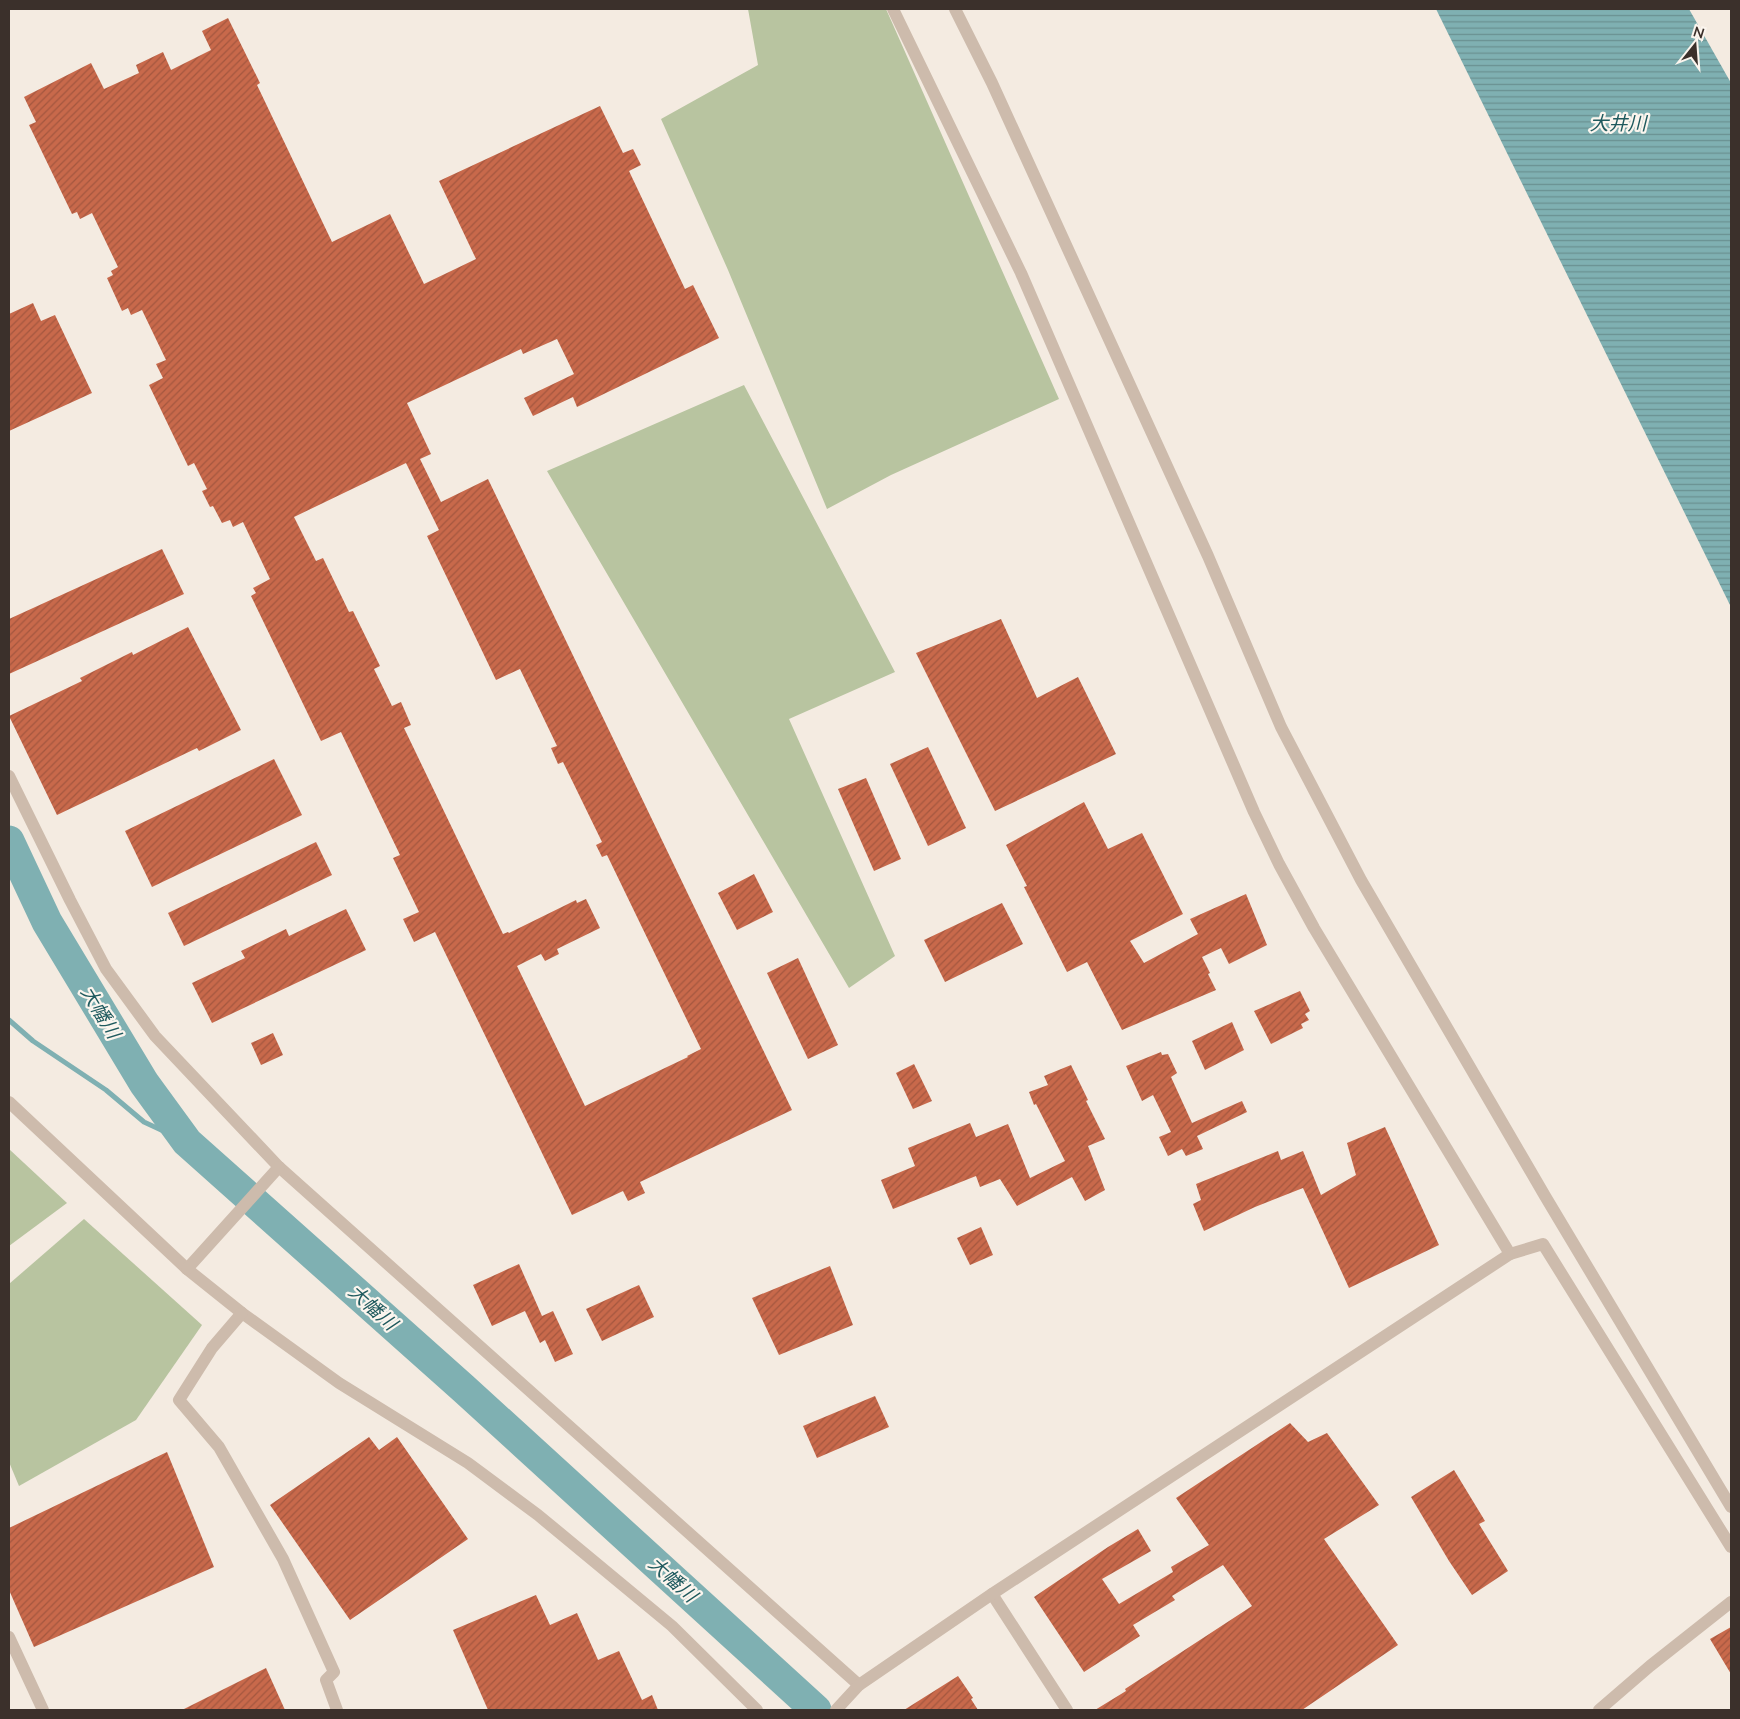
<svg xmlns="http://www.w3.org/2000/svg" width="1740" height="1719" viewBox="0 0 1740 1719" font-family="Lato,'Noto Sans JP',sans-serif">
<defs>
<pattern id="water-rules" width="6" height="5" patternUnits="userSpaceOnUse" patternTransform="scale(1.25)"><rect width="6" height="5" fill="#7fb0b2"/><path d="M0 2.5h6" fill="none" stroke="#699091"/></pattern>
<pattern id="building-hatch" width="6" height="6" patternUnits="userSpaceOnUse" patternTransform="scale(1.25)"><rect width="6" height="6" fill="#c8694b"/><path d="M-1 1l2-2M0 6l6-6M5 7l2-2" fill="none" stroke="#a4573f"/></pattern>
</defs>
<rect width="100%" height="100%" fill="#f4ebe1"/>
<g fill="#b8c4a0">
<polygon points="748,9 886,9 1059,399 891,475 827,509 728,270 661,119 758,65"/>
<polygon points="744,385 895,672 789,719 895,956 849,988 547,471"/>
<polygon points="9,1149 67,1203 9,1246"/>
<polygon points="84,1219 202,1325 136,1420 19,1486 9,1462 9,1284"/>
</g>
<polygon fill="url(#water-rules)" points="1436,9 1689,9 1731,83 1731,607"/>
<g fill="none" stroke-linecap="round" stroke-linejoin="round">
<polyline stroke="#7fb0b2" stroke-width="5" points="9,1020 33,1041 106,1090 144,1122 187,1142"/>
<polyline stroke="#7fb0b2" stroke-width="31" points="9,841 47,922 144,1083 187,1142 463,1388 816,1710"/>
</g>
<g fill="url(#building-hatch)" fill-rule="evenodd">
<path d="M228,18L260,83L257,85L332,242L390,214L424,284L476,259L439,181L600,106L623,153L633,149L641,165L629,171L685,289L693,285L719,338L577,407L573,397L533,416L524,398L574,374L557,339L523,354L521,349L407,403L431,454L420,459L441,502L488,479L792,1110L640,1182L645,1193L628,1201L623,1191L572,1215L435,932L414,942L403,919L419,912L393,858L400,855L341,732L321,741L251,596L256,593L253,588L270,579L243,522L233,527L230,520L222,523L213,506L210,507L202,491L207,489L194,463L188,466L149,385L163,378L156,364L166,360L142,310L131,315L128,308L122,311L107,278L113,275L111,271L118,267L92,213L80,219L77,212L72,214L29,125L36,122L24,97L91,63L104,89L139,73L136,65L163,52L171,70L211,50L202,31ZM406,463L439,530L427,536L496,680L520,669L557,746L551,748L558,764L563,762L602,842L596,845L602,857L607,855L701,1049L687,1056L688,1057L585,1106L517,966L541,954L545,961L559,954L557,949L600,928L586,899L577,903L576,900L509,933L508,932L503,934L404,728L411,725L401,702L392,706L374,669L380,666L353,611L349,612L323,558L316,561L294,517Z"/>
<polygon points="33,303 41,321 55,315 92,393 9,431 9,314"/>
<polygon points="162,549 184,594 9,674 9,619"/>
<polygon points="1001,619 1037,698 1078,677 1116,754 995,811 916,653"/>
<polygon points="188,627 241,730 199,751 197,748 57,815 9,716 82,681 80,678 132,652 133,655"/>
<polygon points="928,747 966,828 928,846 890,764"/>
<polygon points="274,759 302,815 152,887 125,831"/>
<polygon points="866,778 901,859 874,871 838,789"/>
<polygon points="1084,802 1108,849 1142,833 1183,914 1130,941 1144,963 1198,934 1190,919 1246,894 1267,945 1229,964 1221,948 1202,957 1210,973 1208,974 1216,990 1122,1030 1087,962 1067,972 1024,887 1027,886 1006,845"/>
<polygon points="316,842 332,875 184,946 168,913"/>
<polygon points="754,874 773,912 737,930 718,893"/>
<polygon points="1002,903 1023,944 945,982 924,940"/>
<polygon points="346,909 366,950 212,1023 192,983 245,958 241,951 286,929 289,936"/>
<polygon points="798,958 838,1045 808,1059 767,973"/>
<polygon points="1300,991 1310,1011 1305,1014 1309,1020 1301,1024 1303,1028 1271,1044 1254,1011"/>
<polygon points="1232,1022 1244,1050 1205,1070 1192,1041"/>
<polygon points="273,1033 283,1055 261,1065 251,1043"/>
<polygon points="1161,1052 1162,1055 1168,1054 1177,1073 1171,1077 1192,1123 1242,1101 1247,1112 1197,1136 1203,1149 1186,1156 1182,1149 1168,1156 1159,1137 1171,1132 1153,1095 1142,1101 1126,1066"/>
<polygon points="914,1064 932,1101 913,1109 896,1073"/>
<polygon points="1071,1065 1088,1100 1086,1101 1105,1139 1088,1146 1105,1190 1085,1201 1072,1177 1017,1206 1000,1179 980,1187 976,1176 893,1209 881,1180 915,1166 908,1148 970,1123 976,1137 1008,1124 1030,1178 1065,1161 1036,1104 1034,1105 1029,1092 1048,1085 1044,1076"/>
<polygon points="1385,1127 1439,1245 1349,1288 1303,1188 1255,1207 1204,1231 1193,1204 1201,1200 1196,1184 1278,1151 1281,1160 1303,1151 1321,1195 1356,1175 1347,1143"/>
<polygon points="981,1227 993,1255 970,1265 957,1238"/>
<polygon points="519,1264 542,1316 553,1311 573,1354 555,1362 545,1340 540,1343 525,1311 492,1326 473,1285"/>
<polygon points="830,1266 853,1325 779,1355 752,1298"/>
<polygon points="639,1285 654,1317 602,1341 586,1309"/>
<polygon points="875,1396 889,1427 817,1458 803,1426"/>
<polygon points="1290,1423 1308,1442 1327,1433 1379,1505 1324,1539 1398,1645 1302,1710 1095,1710 1126,1691 1125,1689 1252,1606 1223,1565 1172,1596 1175,1600 1133,1625 1140,1636 1084,1672 1034,1597 1108,1547 1138,1529 1151,1551 1102,1579 1119,1604 1173,1572 1171,1567 1209,1545 1176,1498"/>
<polygon points="369,1437 379,1450 397,1437 468,1539 350,1620 270,1505"/>
<polygon points="167,1452 214,1567 34,1647 9,1590 9,1528"/>
<polygon points="1454,1470 1485,1521 1479,1524 1508,1571 1472,1595 1449,1561 1411,1497"/>
<polygon points="536,1595 550,1625 577,1613 598,1660 619,1651 642,1700 652,1695 658,1710 488,1710 453,1630"/>
<polygon points="1731,1627 1731,1674 1710,1639"/>
<polygon points="266,1668 285,1710 182,1710"/>
<polygon points="958,1676 973,1698 971,1699 978,1710 904,1710"/>
</g>
<g fill="none" stroke-linecap="round" stroke-linejoin="round">
<g stroke="#cdbbac" stroke-width="12">
<polyline points="893,9 1021,273 1254,812 1279,864 1314,928 1510,1254"/>
<polyline points="955,9 992,83 1208,556 1281,727 1361,880 1545,1196 1731,1507"/>
<polyline points="9,776 70,900 106,969 155,1036 279,1167 859,1685"/>
<polyline points="9,1102 187,1269 242,1313 339,1383 468,1463 538,1515 672,1626 757,1710"/>
<polyline points="187,1269 279,1167"/>
<polyline points="242,1313 212,1348 179,1400 219,1447 283,1559 334,1672 326,1680 337,1710"/>
<polyline points="992,1594 1067,1710"/>
<polyline points="9,1637 43,1710"/>
<polyline points="836,1710 859,1685 992,1594 1510,1254 1543,1244 1731,1547"/>
<polyline points="1599,1710 1650,1666 1731,1602"/>
</g>
</g>
<g text-anchor="middle" stroke-width="4.5" stroke-linejoin="round" paint-order="stroke">
<g font-size="19" font-style="italic" fill="#1f5a5e" stroke="#fbf5ee">
<text x="1618" y="130">大井川</text>
<text transform="translate(101 1012) rotate(59)" y="7">大幡川</text>
<text transform="translate(373 1307) rotate(42)" y="7">大幡川</text>
<text transform="translate(673 1579) rotate(42)" y="7">大幡川</text>
</g>
</g>
<rect width="1740" height="1719" fill="none" stroke="#3b302b" stroke-width="20"/>
<g transform="translate(1695 45) rotate(17)" stroke="#fbf5ee" stroke-width="4" paint-order="stroke">
<path d="M0-4L9 19L0 12L-9 19Z" fill="#3b302b"/>
<text y="-8" font-size="14" font-weight="bold" text-anchor="middle" fill="#3b302b">N</text>
</g>
</svg>
